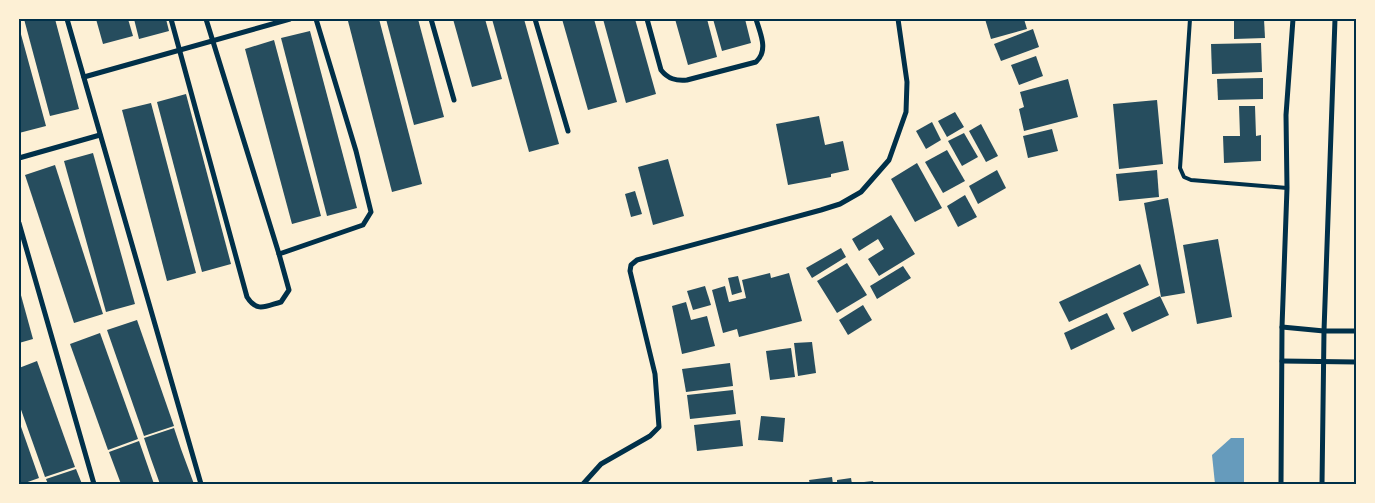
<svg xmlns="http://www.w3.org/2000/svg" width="1375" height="503" viewBox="0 0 1375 503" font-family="'Public Sans',sans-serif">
<rect width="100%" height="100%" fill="#fdf0d5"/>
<polygon fill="#669bbc" points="1231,438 1244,438 1244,484 1215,484 1212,455"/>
<g fill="#264d5e">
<polygon points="24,19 55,19 79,109 50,116"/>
<polygon points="96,19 128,19 133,36 103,44"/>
<polygon points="134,19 166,19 169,31 139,39"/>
<polygon points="357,19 379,19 422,184 392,192 348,21"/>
<polygon points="386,19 418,19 444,117 414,125"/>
<polygon points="453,19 485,19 502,79 472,87"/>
<polygon points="492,19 524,19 559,144 529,152"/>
<polygon points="562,19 594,19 617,102 588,110"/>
<polygon points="603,19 635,19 656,94 626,103"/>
<polygon points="675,19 707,19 717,57 688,65"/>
<polygon points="713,19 745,19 751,43 722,51"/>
<polygon points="985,19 1024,19 1027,29 991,39"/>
<polygon points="1264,19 1265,38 1234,39 1234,20"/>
<polygon points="19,27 46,126 19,133"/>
<polygon points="1033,29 1039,47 1001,61 994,44"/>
<polygon points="310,31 357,208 327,216 281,38"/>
<polygon points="274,40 321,216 292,224 245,49"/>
<polygon points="1261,43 1262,72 1212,74 1211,44"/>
<polygon points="1036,56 1043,76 1019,85 1011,65"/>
<polygon points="1263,78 1263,99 1218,100 1217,79"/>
<polygon points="1068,79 1078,117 1024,131 1019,109 1024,107 1020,92"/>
<polygon points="186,94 231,264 202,272 157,102"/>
<polygon points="1157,100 1163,164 1119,169 1113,104"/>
<polygon points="151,103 196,273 167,281 122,110"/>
<polygon points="1239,106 1255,106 1256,136 1261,135 1261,161 1224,163 1223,136 1240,136"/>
<polygon points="955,112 964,127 947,137 938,121"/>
<polygon points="819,116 825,145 843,141 849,170 831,174 831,177 788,185 776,124"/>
<polygon points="932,122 941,140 926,149 916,131"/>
<polygon points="981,124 998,156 986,162 969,131"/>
<polygon points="1052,129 1058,151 1028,158 1023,136"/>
<polygon points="964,133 978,157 962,166 948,141"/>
<polygon points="947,150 965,181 943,193 925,162"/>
<polygon points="93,153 135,304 106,312 64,161"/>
<polygon points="668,159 684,216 653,225 638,167"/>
<polygon points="917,163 942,208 915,222 891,179"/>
<polygon points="55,165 103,314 74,323 25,175"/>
<polygon points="997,170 1006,188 978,204 969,186"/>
<polygon points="1157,170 1159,197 1119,201 1116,174"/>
<polygon points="635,191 642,214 631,217 625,194"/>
<polygon points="965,195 977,217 958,227 947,206"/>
<polygon points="1168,198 1185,293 1161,297 1144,203"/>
<polygon points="891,215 915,254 879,276 868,259 884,249 878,239 859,251 852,239"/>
<polygon points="1218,239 1232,317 1197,324 1183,245"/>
<polygon points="841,248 846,257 812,278 806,268"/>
<polygon points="847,263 867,295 837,313 817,281"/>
<polygon points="1140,264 1149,285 1069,322 1059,302"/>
<polygon points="903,266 911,278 877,299 870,286"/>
<polygon points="770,273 771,278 789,273 802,321 739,337 737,329 723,333 712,290 725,286 729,302 746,298 742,280"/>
<polygon points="738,276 742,292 732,295 728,278"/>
<polygon points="705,286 711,305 693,310 687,291"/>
<polygon points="19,288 33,339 19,343"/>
<polygon points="1160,296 1169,315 1132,332 1123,313"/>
<polygon points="686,302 691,320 707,316 715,346 682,354 672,306"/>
<polygon points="863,305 872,320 848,335 839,320"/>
<polygon points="1107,313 1115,329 1071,350 1064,333"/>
<polygon points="137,320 174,426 144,436 107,330"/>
<polygon points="100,333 138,439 108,450 70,344"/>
<polygon points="812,342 816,373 798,376 794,343"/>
<polygon points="791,348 795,377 770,380 766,351"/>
<polygon points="37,361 75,467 45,477 19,404 19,368"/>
<polygon points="730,363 733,386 686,392 682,369"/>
<polygon points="733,390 736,414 690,419 687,395"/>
<polygon points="761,416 785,418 783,442 758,440"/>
<polygon points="740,420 743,446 697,451 694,425"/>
<polygon points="19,421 39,478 22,484 19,484"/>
<polygon points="174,428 181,449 194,484 160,484 151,459 144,438"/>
<polygon points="139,441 154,484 121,484 109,452"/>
<polygon points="76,469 82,484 48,484 46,479"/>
<polygon points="832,477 833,484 810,484 809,480"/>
<polygon points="851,478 852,484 837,484 837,480"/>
<polygon points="873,481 874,484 855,484 855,483"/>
</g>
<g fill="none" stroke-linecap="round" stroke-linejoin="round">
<polyline stroke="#003049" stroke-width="4" points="1190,19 1180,168 1184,177 1191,180 1287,188"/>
<g stroke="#003049" stroke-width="5">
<polyline points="67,19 201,484"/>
<path d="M171,19L247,297C257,313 266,306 281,302L289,290L279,254L206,19"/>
<polyline points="431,19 454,100"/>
<polyline points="535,19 568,131"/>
<path d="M647,19L661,70C668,79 676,81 687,80L756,62C769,50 760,33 756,19"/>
<polyline points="84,77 290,19"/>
<polyline points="19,158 100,135"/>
<polyline points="19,223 94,484"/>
<polyline points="279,254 363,225 371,212 356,151 316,19"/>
<polyline points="1282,327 1324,331 1356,331"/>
<polyline points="1282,361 1356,362"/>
<polyline points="583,484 601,464 650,436 659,427 655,374 630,271 631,265 637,260 821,210 840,204 861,192 889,160 906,112 907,82 898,19"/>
<polyline points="1281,484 1282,327 1287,188 1286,115 1293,19"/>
<polyline points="1322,484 1324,331 1335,19"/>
</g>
</g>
<rect width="1375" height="503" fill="none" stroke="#fdf0d5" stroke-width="40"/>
<rect x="20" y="20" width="1335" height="463" fill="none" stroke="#003049" stroke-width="2"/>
</svg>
